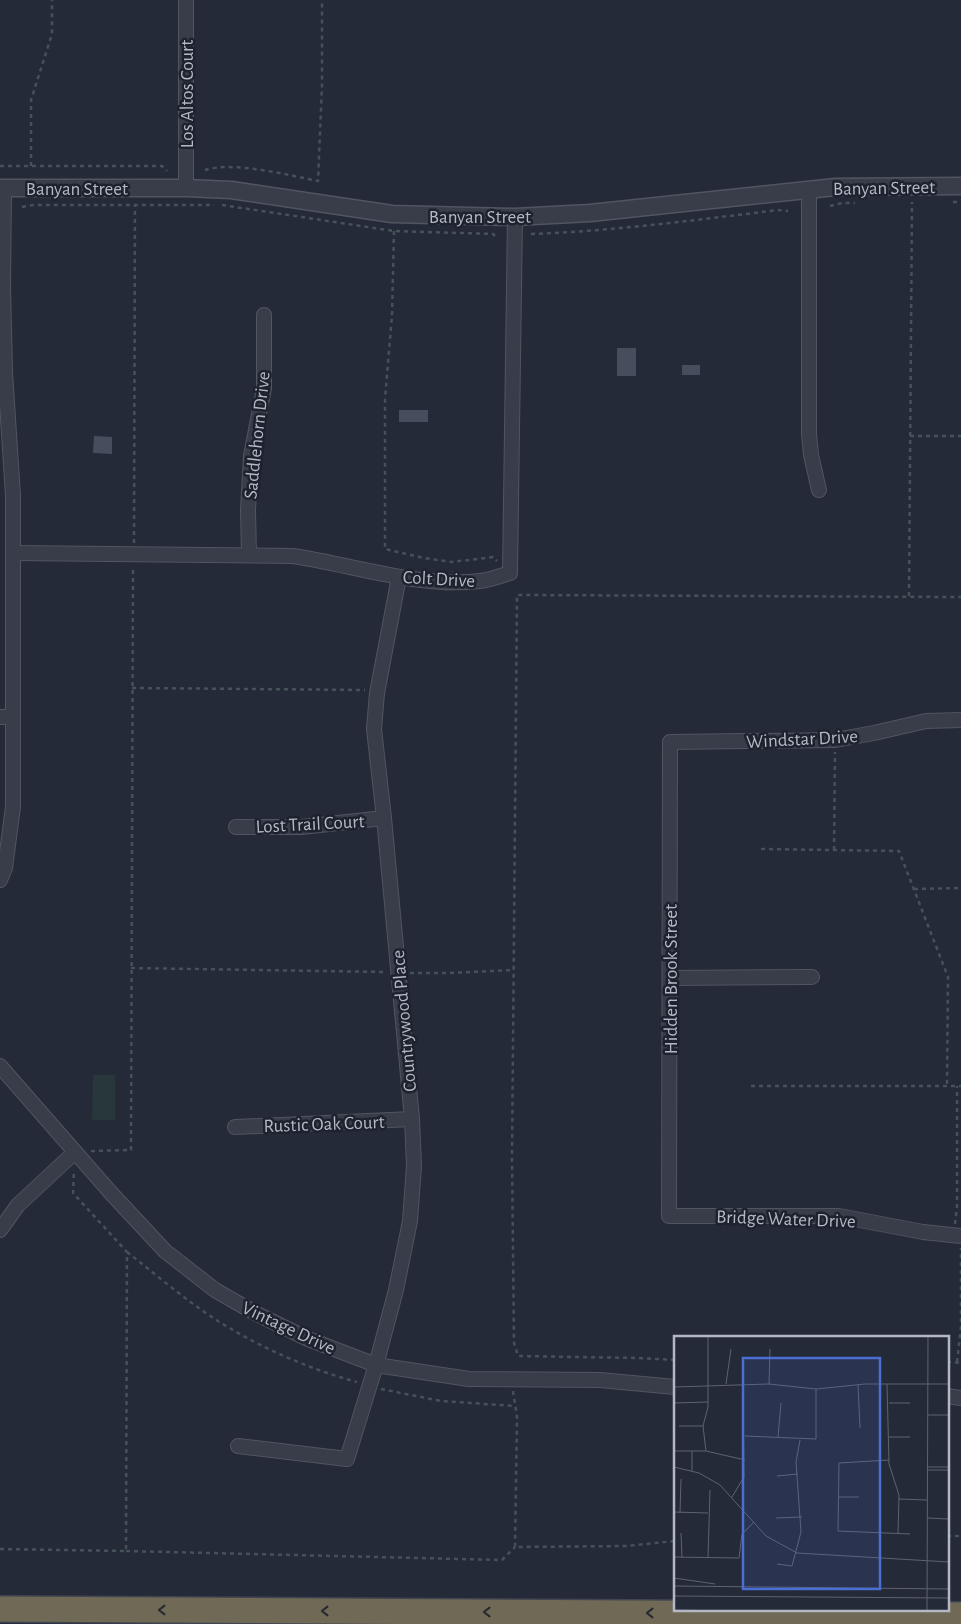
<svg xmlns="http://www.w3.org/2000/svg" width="961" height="1624" viewBox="0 0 961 1624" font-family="'Alegreya Sans',sans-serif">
<rect width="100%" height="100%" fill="#252a39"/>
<polygon fill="#28373b" points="93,1075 115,1075 115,1120 92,1120"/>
<g fill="#474d5d">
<rect x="617" y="348" width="19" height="28"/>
<rect x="682" y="365" width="18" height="10"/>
<rect x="399" y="410" width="29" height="12"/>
<polygon points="94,436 112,437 112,454 93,453"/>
</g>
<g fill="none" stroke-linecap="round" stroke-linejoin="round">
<defs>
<g id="minor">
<polyline points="186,188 186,0"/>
<polyline points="809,189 809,434 811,455 819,490"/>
<path d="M13,553L293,556C353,565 419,588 480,581C490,580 500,576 510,573L515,217"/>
<polyline points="249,555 248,510 251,456 264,388 264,315"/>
<polyline points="0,717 13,717"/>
<polyline points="961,720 926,721 874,733 835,740 670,742 669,1216 839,1216 923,1232 961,1236"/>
<polyline points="236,827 301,827 384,818"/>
<polyline points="0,880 5,868 13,807 13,496 5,372 3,287 4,188"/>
<polyline points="670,978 812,977"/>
<polyline points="0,1066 111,1193 165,1251 215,1290 255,1313 308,1339 376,1365 469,1379 600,1380 675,1387"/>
<polyline points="235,1127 412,1119"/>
<polyline points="0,1230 18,1205 75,1152"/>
<polyline points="947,1396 961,1398"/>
<polyline points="238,1446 347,1459 376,1365 396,1290 410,1221 414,1166 412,1119 384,818 374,729 377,693 399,577"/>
</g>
<polyline id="tertiary" points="0,188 186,188 231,190 392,214 515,217 590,213 835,187 961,186"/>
<polyline id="motorway" points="0,1609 961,1615"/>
</defs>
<use href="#minor" stroke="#515561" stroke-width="16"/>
<use href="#tertiary" stroke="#515561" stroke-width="19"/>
<use href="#motorway" stroke="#414551" stroke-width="28"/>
<g stroke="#455257" stroke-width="2.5" stroke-dasharray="4 4" stroke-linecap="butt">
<polyline points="0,166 162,166 167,171"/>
<polyline points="31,166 31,100 52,34 52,0"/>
<path d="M205,170C233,161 288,175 318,181L322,85V0"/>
<polyline points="953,202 961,202"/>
<polyline points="222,205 394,231 493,234 495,236"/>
<polyline points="830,206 842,203 855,203"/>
<polyline points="22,207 33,205 214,205"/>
<polyline points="394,231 392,315 385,399 385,549 424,558 452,562 493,557 497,561"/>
<path d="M531,234C614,231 696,220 778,210L788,211"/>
<polyline points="910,436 961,436"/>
<polyline points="134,543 135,205"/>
<polyline points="909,596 912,202"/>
<polyline points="132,688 365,690"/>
<polyline points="761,849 899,851 948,977 947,1086"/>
<polyline points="834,850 835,752"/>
<polyline points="914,889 961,888"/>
<polyline points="131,968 385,972"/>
<polyline points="410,973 449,973 514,970"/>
<polyline points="751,1086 961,1086"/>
<polyline points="91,1151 131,1150 133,566"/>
<polyline points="955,1224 957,1206 957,1086"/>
<path d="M127,1252C159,1277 191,1305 226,1326C266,1350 312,1370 357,1382"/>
<polyline points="675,1360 639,1358 518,1356 514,1343 512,1157 517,595 961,597"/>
<polyline points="947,1362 961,1363"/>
<polyline points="957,1362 961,1327 961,1248"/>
<polyline points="381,1389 441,1401 515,1406"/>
<polyline points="513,1391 517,1417 515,1547 626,1546 675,1541"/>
<polyline points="947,1536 961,1536"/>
<polyline points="0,1549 126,1551 127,1252 73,1193 74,1170"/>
<polyline points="126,1551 502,1560 515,1547"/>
</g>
<use href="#minor" stroke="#383d49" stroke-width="14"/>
<use href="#tertiary" stroke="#383d49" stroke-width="16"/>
<use href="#motorway" stroke="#6f6956" stroke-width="25"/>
</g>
<defs><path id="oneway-chevron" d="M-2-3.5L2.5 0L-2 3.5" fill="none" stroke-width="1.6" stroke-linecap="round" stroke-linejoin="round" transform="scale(1.25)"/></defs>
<g stroke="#262932">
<use href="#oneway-chevron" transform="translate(162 1610) rotate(-180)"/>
<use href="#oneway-chevron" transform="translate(325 1611) rotate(-180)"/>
<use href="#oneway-chevron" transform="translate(487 1612) rotate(-180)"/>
<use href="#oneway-chevron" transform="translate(650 1613) rotate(-180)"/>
</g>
<g text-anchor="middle" stroke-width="5" stroke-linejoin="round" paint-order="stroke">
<g font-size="19" fill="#b4b8c5" stroke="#1e222e">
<text transform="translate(186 94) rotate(-90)" y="7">Los Altos Court</text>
<text transform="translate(884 187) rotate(-1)" y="7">Banyan Street</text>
<text x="77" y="195">Banyan Street</text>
<text x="480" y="223">Banyan Street</text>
<text transform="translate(256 435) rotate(-84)" y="7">Saddlehorn Drive</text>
<text transform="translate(439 578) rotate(3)" y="7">Colt Drive</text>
<text transform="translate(802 738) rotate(-3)" y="7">Windstar Drive</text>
<text transform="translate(310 823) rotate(-3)" y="7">Lost Trail Court</text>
<text transform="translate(670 979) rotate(-90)" y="7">Hidden Brook Street</text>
<text transform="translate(403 1021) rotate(-95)" y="7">Countrywood Place</text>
<text transform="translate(324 1123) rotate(-2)" y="7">Rustic Oak Court</text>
<text transform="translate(786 1218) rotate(2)" y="7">Bridge Water Drive</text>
<text transform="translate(289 1327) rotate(25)" y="7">Vintage Drive</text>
</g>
</g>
<g transform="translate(674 1336)">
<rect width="275" height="275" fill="#252a39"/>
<path fill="none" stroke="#5e6371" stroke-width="1" d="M52,48L57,13M95,48L96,13M213,48L215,128L225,159L224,198M184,49L186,92M0,51L95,48L142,53L191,48H275M0,67L34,66M215,67H236M254,79H275M5,90H29M71,100L142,103V53M104,101L107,67M215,101H236M0,115H32L71,124M18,115V135M32,115L29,90L34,71V0M215,124L165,127L164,195L236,198M0,131L25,137L46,149L92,200L123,217L275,226M253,131H275M254,134H275M103,140L124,138M58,161L70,141L69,48M165,161H185M225,163L253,164M0,176L34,177M6,177L7,143M102,182L128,181M253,182L275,183M7,197L8,222M0,221L65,222L68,198L80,186M34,222L36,154M103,228L118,230L127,196L122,126L126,104M0,242L41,248M0,250L275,253M0,260L275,262M0,274L58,275M253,275L254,0"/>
<path fill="#4a6ed2" fill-opacity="0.15" stroke="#4a6ed2" stroke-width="2.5" d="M69,22H206V253H69Z"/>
<rect width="275" height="275" fill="none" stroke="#b4b8c5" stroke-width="2.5"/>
</g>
</svg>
